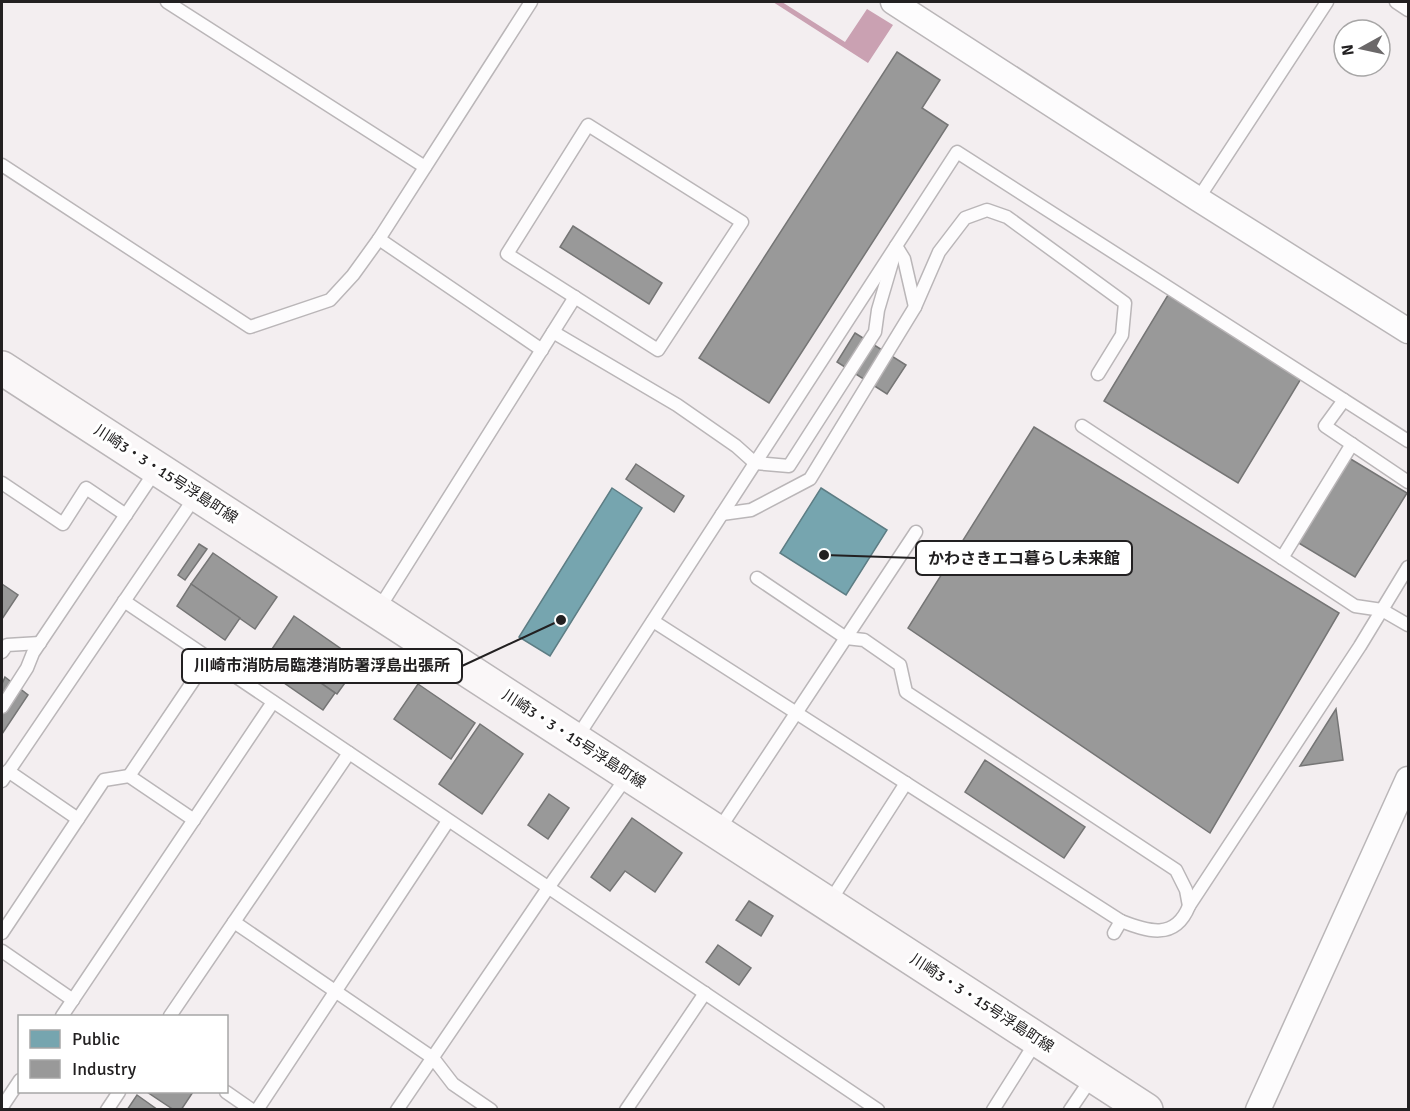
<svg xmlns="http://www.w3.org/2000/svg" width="1410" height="1111" viewBox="0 0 1410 1111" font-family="Signika,'Noto Sans JP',sans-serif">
<rect width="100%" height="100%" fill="#f3eef0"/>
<polygon fill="#caa1b2" points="773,2 782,2 845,42 867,9 893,25 868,63"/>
<g fill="#76a5af" stroke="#5d7d84" stroke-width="1.5">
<polygon points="612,488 642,508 550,656 519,637"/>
<polygon points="821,488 887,530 846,595 780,553"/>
</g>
<g fill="#999" stroke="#757575" stroke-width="1.5">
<polygon points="897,52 940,80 922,108 948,125 769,403 699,358"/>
<polygon points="573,226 662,283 649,304 560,247"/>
<polygon points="1168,295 1302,377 1238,483 1104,401"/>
<polygon points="855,333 906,365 887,394 837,362"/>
<polygon points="1034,427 1339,613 1210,833 908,628"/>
<polygon points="1349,458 1407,493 1355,577 1297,542"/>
<polygon points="636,464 684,496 674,512 626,479"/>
<polygon points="199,544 207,549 185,580 178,575"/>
<polygon points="213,553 277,597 255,629 191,584"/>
<polygon points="2,584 18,595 2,619"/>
<polygon points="191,584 240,618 225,640 177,606"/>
<polygon points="294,616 360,662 337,694 272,649"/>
<polygon points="289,661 335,693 323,710 277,678"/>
<polygon points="5,677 28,695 2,734 2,684"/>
<polygon points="418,684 475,723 451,759 394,719"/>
<polygon points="1336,709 1343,760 1300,766"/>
<polygon points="480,724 523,754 482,814 439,784"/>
<polygon points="985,760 1085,827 1064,858 965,792"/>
<polygon points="549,794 569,808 548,839 528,825"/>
<polygon points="632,818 682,853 655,892 625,871 610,891 591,877"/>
<polygon points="749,901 773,916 761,936 736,920"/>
<polygon points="718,945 751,968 739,985 706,962"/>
<polygon points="147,1092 193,1092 181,1110 174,1110"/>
<polygon points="137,1095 158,1110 127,1110"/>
</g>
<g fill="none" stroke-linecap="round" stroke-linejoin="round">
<defs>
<g id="lane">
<polyline points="167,2 425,167"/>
<polyline points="1396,2 1408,10"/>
<polygon points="588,125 742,222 658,350 507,254"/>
<polyline points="2,165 250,327 330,300 353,275 379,239 531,2"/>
<polyline points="1198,199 1327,2"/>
<polyline points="379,239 542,350"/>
<polyline points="896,246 904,259 915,307"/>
<polyline points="553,332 677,405 736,446 755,463 789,466 875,332 878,310 893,259"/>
<polyline points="1344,400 1325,426 1408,482"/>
<polyline points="1082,426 1355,606 1382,610 1408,625"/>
<polyline points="2,483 63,524 86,488 126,515"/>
<polyline points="722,514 751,510 810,479 915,307 939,252 965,218 987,210 1007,217 1125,303 1122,335 1098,374"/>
<polyline points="1282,558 1352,444"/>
<polyline points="757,578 846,638 864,640 900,665 906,692 1176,870 1186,890 1189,906"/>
<polyline points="124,601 878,1110"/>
<polyline points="378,610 575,297"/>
<path d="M653,621L1121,921C1147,931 1175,941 1189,906L1360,646L1408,567"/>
<polyline points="2,652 7,645 40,643"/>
<polyline points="2,707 27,668 33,653 156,470"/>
<polyline points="576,739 957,152 1408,441"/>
<polyline points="8,771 78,819"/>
<polyline points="129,776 208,659"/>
<polyline points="2,781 197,494"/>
<polyline points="718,831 916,532"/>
<polyline points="829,903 906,783"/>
<polyline points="234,922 433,1058 453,1084 491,1110"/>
<polyline points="2,933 104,780 129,776 194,820"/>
<polyline points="1114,933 1121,921"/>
<polyline points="2,951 73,1000"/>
<polyline points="62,1016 273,702"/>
<polyline points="170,1016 349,753"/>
<polyline points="226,1092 252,1110"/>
<polyline points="2,1107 20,1080"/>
<polyline points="107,1110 119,1092"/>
<polyline points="257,1110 448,821"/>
<polyline points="397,1110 548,888 628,775"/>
<polyline points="626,1110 705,993"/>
<polyline points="993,1110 1037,1040"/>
<polyline points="1070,1110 1093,1076"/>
</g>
<g id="street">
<polyline points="893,2 1198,199 1408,331"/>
<polyline points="1258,1110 1408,779"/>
</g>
<polyline id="secondary" points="2,368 1146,1110"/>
</defs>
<use href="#lane" stroke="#bab6b8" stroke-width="15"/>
<use href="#street" stroke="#bab6b8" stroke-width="27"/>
<use href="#secondary" stroke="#bab6b8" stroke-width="36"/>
<use href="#lane" stroke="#fdfcfd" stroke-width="12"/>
<use href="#street" stroke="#fdfcfd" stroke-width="24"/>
<use href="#secondary" stroke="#faf7f8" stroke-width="33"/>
</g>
<g text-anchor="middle" stroke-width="6" stroke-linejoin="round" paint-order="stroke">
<g font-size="15" fill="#222021" stroke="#fff">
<text transform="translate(166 474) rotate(33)" y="5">川崎3・3・15号浮島町線</text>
<text transform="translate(574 739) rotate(33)" y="5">川崎3・3・15号浮島町線</text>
<text transform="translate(982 1003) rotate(33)" y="5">川崎3・3・15号浮島町線</text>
</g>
</g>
<path fill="none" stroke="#222021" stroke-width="2" d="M824 555L916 558M561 620L462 666"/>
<g fill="#222021" stroke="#fff" stroke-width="2">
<circle cx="824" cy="555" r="6"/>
<circle cx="561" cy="620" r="6"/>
</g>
<g fill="#fff" stroke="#222021" stroke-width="2">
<rect x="916" y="541" width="216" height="34" rx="6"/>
<rect x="182" y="649" width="280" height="34" rx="6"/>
</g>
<g font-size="16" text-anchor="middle" font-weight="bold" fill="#222021">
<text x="1024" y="564">かわさきエコ暮らし未来館</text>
<text x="322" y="671">川崎市消防局臨港消防署浮島出張所</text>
</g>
<rect width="1410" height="1111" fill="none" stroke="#222021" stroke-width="6"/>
<rect x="18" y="1015" width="210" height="78" fill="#ffffff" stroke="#a7a6a6" stroke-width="1.5"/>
<rect x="30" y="1030" width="30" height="18" fill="#76a5af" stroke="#a7a6a6" stroke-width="1.5"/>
<text x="72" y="1045" font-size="18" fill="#222021">Public</text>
<rect x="30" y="1060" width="30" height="18" fill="#999999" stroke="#a7a6a6" stroke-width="1.5"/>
<text x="72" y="1075" font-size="18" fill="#222021">Industry</text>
<g transform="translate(1362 48) rotate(262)"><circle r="28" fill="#ffffff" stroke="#a7a6a6" stroke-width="1.5"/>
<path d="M0-4.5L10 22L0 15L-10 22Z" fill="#6b6869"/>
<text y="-9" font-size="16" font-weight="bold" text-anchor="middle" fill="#222021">N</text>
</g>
</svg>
